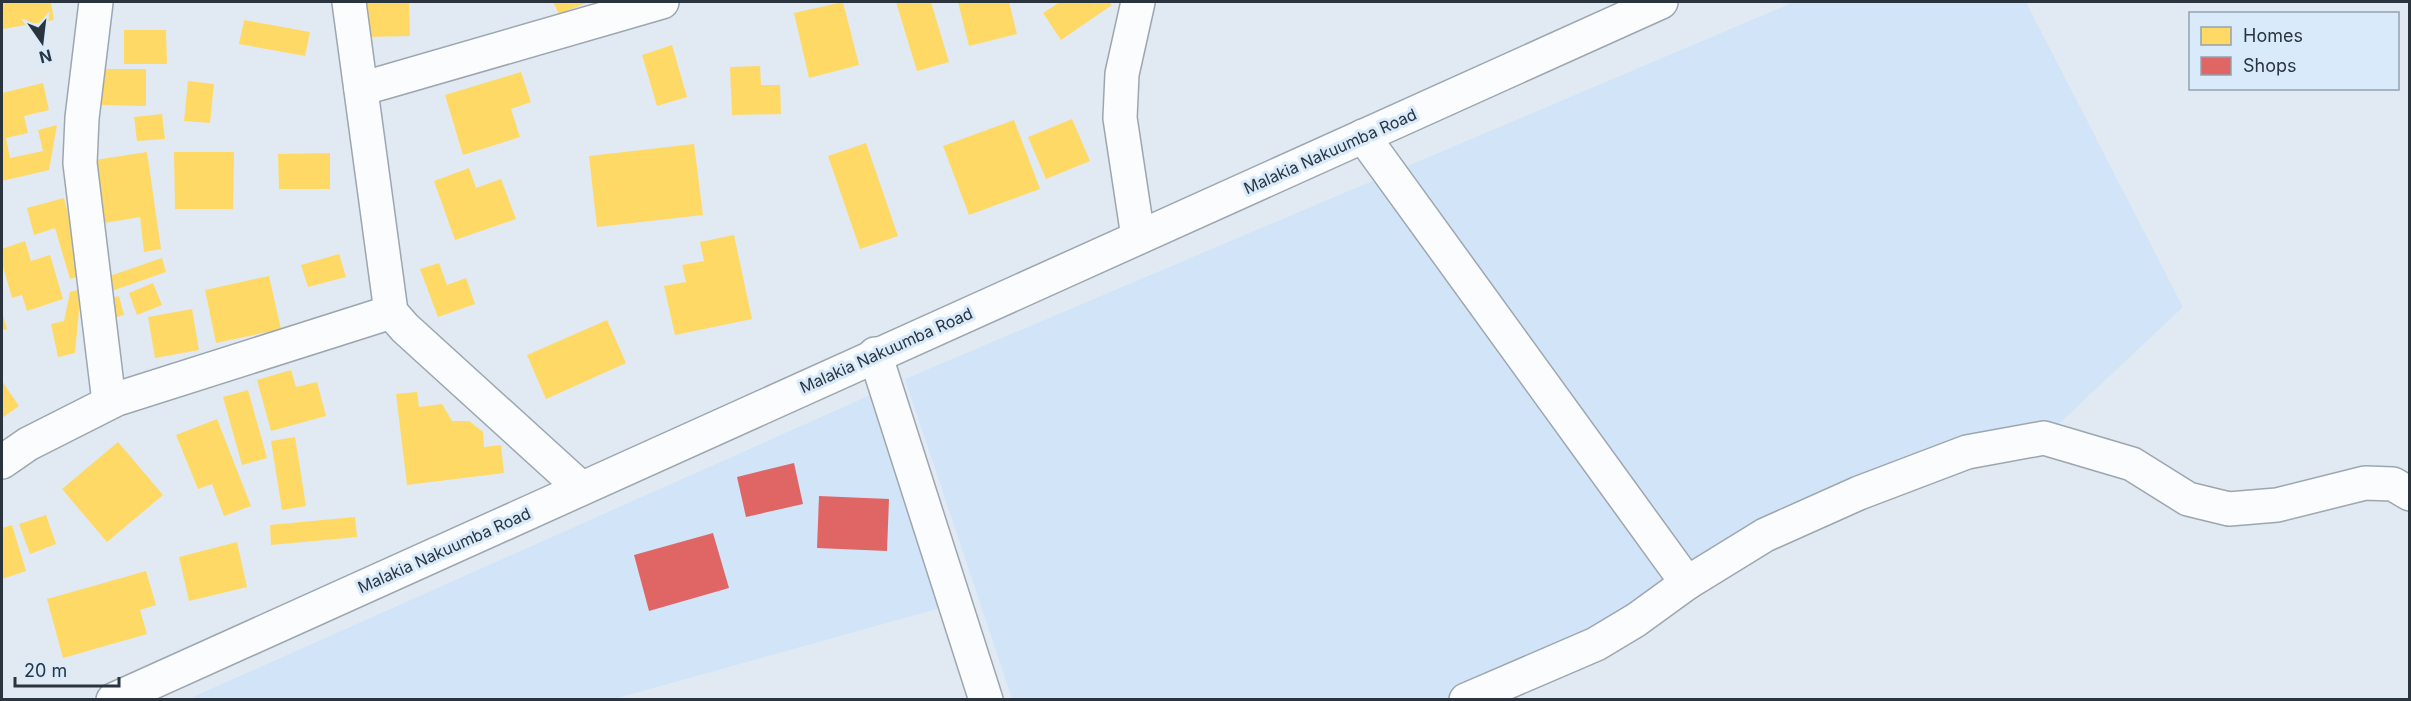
<svg xmlns="http://www.w3.org/2000/svg" width="2411" height="701" viewBox="0 0 2411 701" font-family="Inter,sans-serif">
<rect width="100%" height="100%" fill="#e1eaf3"/>
<g fill="#d2e5f8">
<polygon points="1794,2 2026,2 2183,307 2044,438 1967,452 1466,699 1012,699 905,379"/>
<polygon points="886,388 955,604 614,699 186,700"/>
</g>
<g fill="#ffd966">
<polygon points="2,2 51,2 54,20 3,29"/>
<polygon points="366,2 409,2 410,36 367,37"/>
<polygon points="553,2 589,2 559,14"/>
<polygon points="843,2 859,65 809,78 794,13"/>
<polygon points="896,2 931,2 949,62 917,71"/>
<polygon points="958,2 1009,2 1017,34 969,46"/>
<polygon points="1060,2 1109,2 1112,5 1061,40 1043,13"/>
<polygon points="244,20 310,32 305,56 239,44"/>
<polygon points="124,30 166,30 167,64 124,64"/>
<polygon points="672,45 687,97 657,106 642,55"/>
<polygon points="760,66 761,85 780,85 781,114 732,115 730,67"/>
<polygon points="102,69 146,69 146,106 102,105"/>
<polygon points="521,72 531,102 511,109 520,137 463,155 445,95"/>
<polygon points="188,81 214,84 210,123 184,121"/>
<polygon points="43,83 49,110 24,116 28,133 6,138 10,158 43,151 38,130 57,125 49,170 2,181 2,93"/>
<polygon points="162,114 165,139 137,141 134,117"/>
<polygon points="1072,119 1090,161 1046,179 1028,137"/>
<polygon points="1014,120 1040,189 969,215 943,146"/>
<polygon points="866,143 898,236 860,249 828,156"/>
<polygon points="694,144 703,215 597,227 589,156"/>
<polygon points="147,152 161,249 144,252 140,217 104,223 95,160"/>
<polygon points="174,152 234,152 233,209 175,209"/>
<polygon points="330,153 330,189 279,189 278,154"/>
<polygon points="469,168 476,188 501,179 516,219 455,240 434,181"/>
<polygon points="64,198 85,274 70,279 55,228 34,235 27,208"/>
<polygon points="734,235 752,319 675,335 664,286 686,282 682,265 704,261 700,242"/>
<polygon points="25,241 31,261 50,255 63,299 27,311 22,295 12,298 2,263 2,249"/>
<polygon points="339,254 346,277 308,287 301,265"/>
<polygon points="162,258 166,272 106,293 101,279"/>
<polygon points="439,263 447,285 466,278 475,304 438,317 420,269"/>
<polygon points="269,276 281,329 216,343 205,290"/>
<polygon points="153,283 162,305 137,315 129,293"/>
<polygon points="81,289 75,353 58,357 51,324 64,321 70,292"/>
<polygon points="119,296 124,315 110,319 105,300"/>
<polygon points="192,309 199,350 155,358 148,317"/>
<polygon points="2,311 7,329 2,330"/>
<polygon points="607,320 626,363 546,399 527,355"/>
<polygon points="291,370 296,387 317,382 326,416 271,431 257,380"/>
<polygon points="2,381 19,406 2,418"/>
<polygon points="248,390 267,458 242,465 223,397"/>
<polygon points="417,392 419,407 442,404 452,421 469,421 483,432 484,447 501,445 504,473 407,485 396,394"/>
<polygon points="217,419 251,506 224,516 212,484 198,489 176,435"/>
<polygon points="295,437 306,506 282,510 271,441"/>
<polygon points="118,442 163,495 107,542 62,489"/>
<polygon points="46,515 56,544 30,554 19,524"/>
<polygon points="355,517 357,537 271,545 270,525"/>
<polygon points="12,525 26,571 2,579 2,528"/>
<polygon points="237,542 247,587 189,601 179,557"/>
<polygon points="146,571 156,605 140,610 147,634 63,658 47,599"/>
</g>
<g fill="#e06666">
<polygon points="794,463 803,504 746,517 737,477"/>
<polygon points="819,496 889,499 887,551 817,548"/>
<polygon points="713,533 729,588 649,611 634,555"/>
</g>
<g fill="none" stroke-linecap="round" stroke-linejoin="round">
<defs>
<g id="minor">
<polyline points="96,2 82,118 80,163 109,402"/>
<polyline points="349,2 391,312 405,328 581,488"/>
<polyline points="361,89 662,2"/>
<polyline points="1363,136 1687,583 1636,620 1596,644 1466,700"/>
<polyline points="1138,237 1120,118 1122,74 1138,2"/>
<polyline points="875,354 986,700"/>
<polyline points="2,462 28,444 117,399 391,312"/>
<polyline points="1687,583 1765,535 1859,493 1967,452 2044,438 2132,464 2188,499 2229,509 2277,505 2365,483 2393,484 2410,494"/>
</g>
<polyline id="major" points="113,700 1661,2"/>
</defs>
<use href="#minor" stroke="#9da6af" stroke-width="36"/>
<use href="#major" stroke="#9da6af" stroke-width="36"/>
<use href="#minor" stroke="#fafcfd" stroke-width="33"/>
<use href="#major" stroke="#fafcfd" stroke-width="33"/>
</g>
<g text-anchor="middle" stroke-width="6" stroke-linejoin="round" paint-order="stroke">
<g font-size="16" fill="#29343f" stroke="#d9ebfb">
<text transform="translate(1330 151) rotate(-24)" y="6">Malakia Nakuumba Road</text>
<text transform="translate(886 350) rotate(-24)" y="6">Malakia Nakuumba Road</text>
<text transform="translate(444 550) rotate(-24)" y="6">Malakia Nakuumba Road</text>
</g>
</g>
<rect width="2411" height="701" fill="none" stroke="#29343f" stroke-width="6"/>
<rect x="2189" y="12" width="210" height="78" fill="#d9ebfb" stroke="#93a2b0" stroke-width="1.5"/>
<rect x="2201" y="27" width="30" height="18" fill="#ffd966" stroke="#93a2b0" stroke-width="1.5"/>
<text x="2243" y="42" font-size="18" fill="#29343f">Homes</text>
<rect x="2201" y="57" width="30" height="18" fill="#e06666" stroke="#93a2b0" stroke-width="1.5"/>
<text x="2243" y="72" font-size="18" fill="#29343f">Shops</text>
<g transform="translate(42 42) rotate(166)" stroke="#d9ebfb" stroke-width="4.5" paint-order="stroke">
<path d="M0-4.5L10 22L0 15L-10 22Z" fill="#29343f"/>
<text y="-9" font-size="16" font-weight="bold" text-anchor="middle" fill="#29343f">N</text>
</g>
<path d="M15 677v9h104v-9" fill="none" stroke="#29343f" stroke-width="3"/>
<text x="24" y="677" font-size="18" fill="#29343f" stroke="#d9ebfb" stroke-width="4.5" paint-order="stroke">20 m</text>
</svg>
